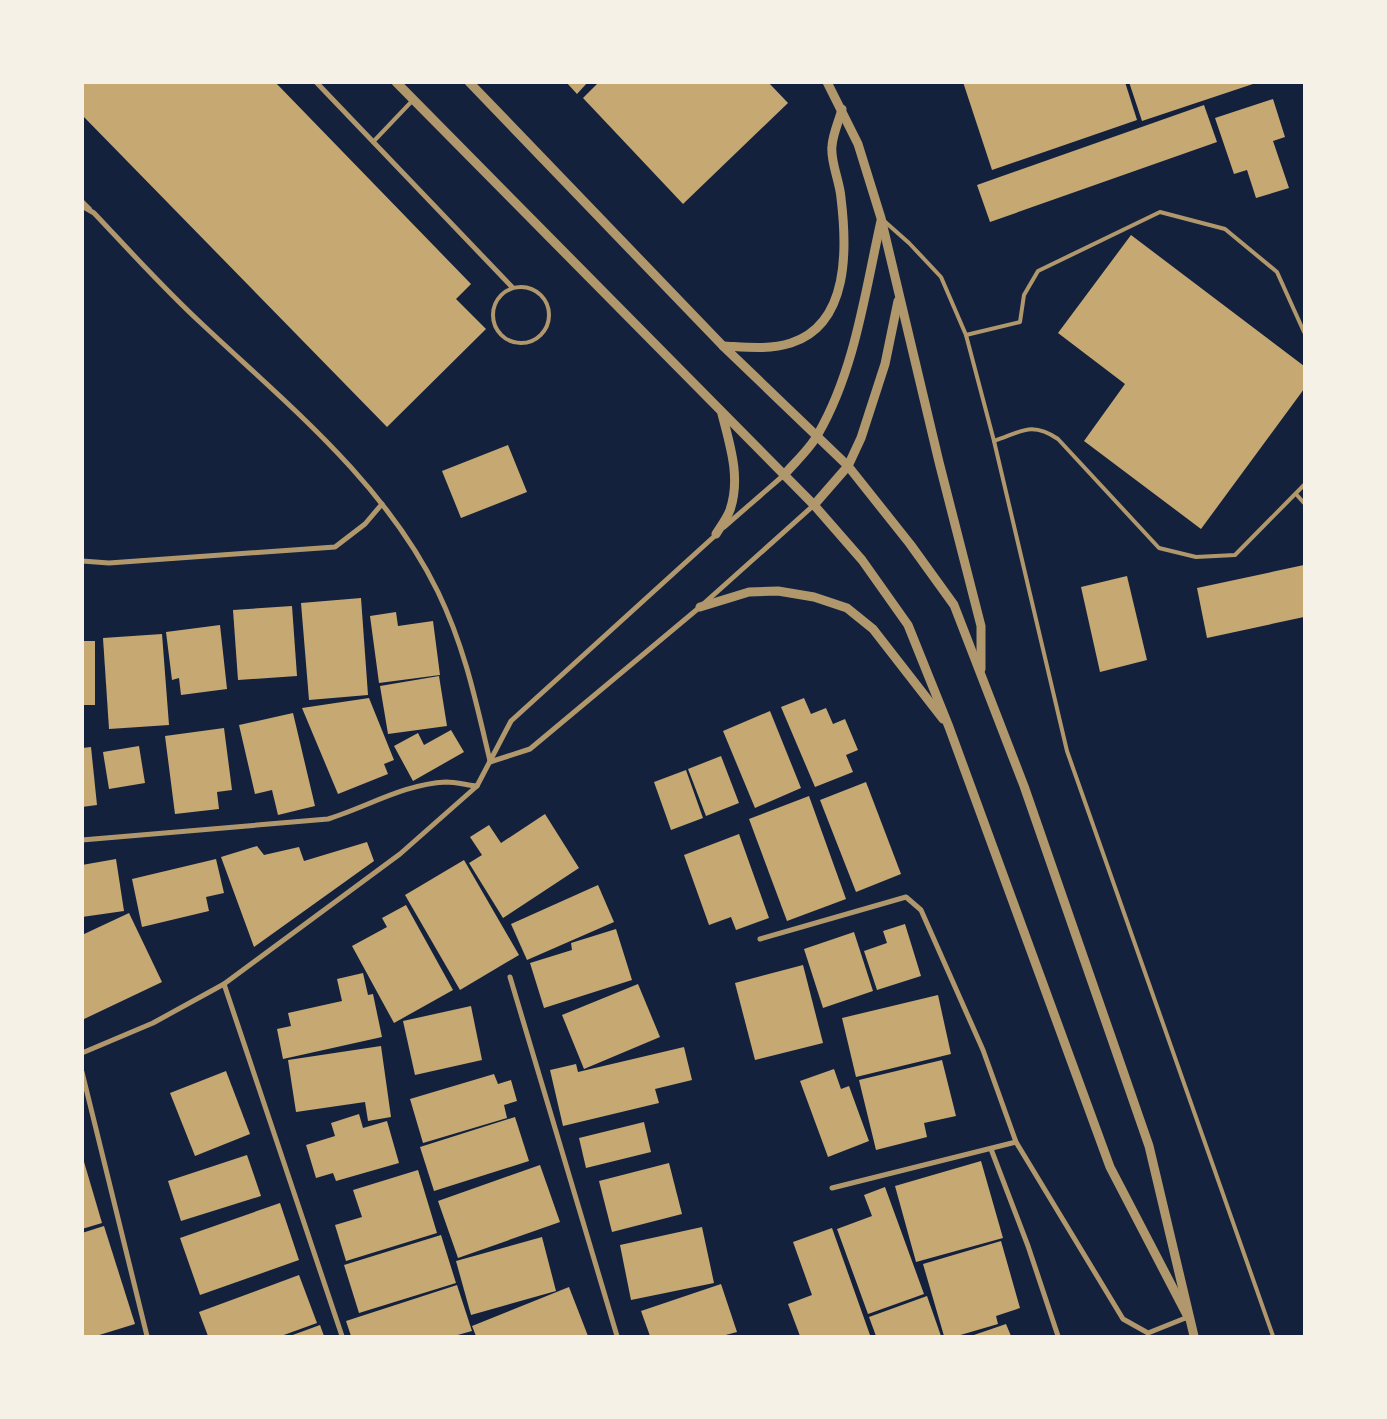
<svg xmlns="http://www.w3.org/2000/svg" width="1387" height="1419" viewBox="0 0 1387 1419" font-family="'Open Sans',sans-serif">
<rect width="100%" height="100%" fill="#14213d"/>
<g fill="#c6a872">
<polygon points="82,82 275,82 471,284 456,299 486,329 387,427 82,115"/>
<polygon points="566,82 588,82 577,94"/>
<polygon points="599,82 768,82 788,103 683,204 583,98"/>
<polygon points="963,82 1125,82 1137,120 992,170"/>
<polygon points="1129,82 1256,82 1256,83 1142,121"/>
<polygon points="1273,99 1285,137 1273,141 1289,188 1256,198 1247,170 1234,174 1215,118"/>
<polygon points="1204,105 1217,142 990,222 977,185"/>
<polygon points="1131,235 1304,366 1304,389 1201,529 1084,441 1125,384 1058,333"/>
<polygon points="508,445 527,492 461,518 442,471"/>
<polygon points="1304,565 1304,617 1207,638 1197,588"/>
<polygon points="1127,576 1147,660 1100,672 1081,587"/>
<polygon points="361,598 368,695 309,700 301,603"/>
<polygon points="292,606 297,676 238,680 233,610"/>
<polygon points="396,612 398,626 433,621 440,675 379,683 370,616"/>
<polygon points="220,625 227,689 181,695 179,678 172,680 166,632"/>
<polygon points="162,634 169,725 109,729 103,638"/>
<polygon points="82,637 84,641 95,641 95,705 82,705"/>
<polygon points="439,676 447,726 388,734 380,686"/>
<polygon points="369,698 394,760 384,764 388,774 338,794 302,708"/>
<polygon points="804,698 811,714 826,708 833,724 845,719 858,750 846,755 853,772 815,787 781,707"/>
<polygon points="770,711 801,788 755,808 723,731"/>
<polygon points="293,713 315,806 278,815 272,790 255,794 239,725"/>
<polygon points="224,728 232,790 217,792 219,809 175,814 165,736"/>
<polygon points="451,730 464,752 413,781 394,746 418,733 424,745"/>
<polygon points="139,746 145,783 109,789 103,752"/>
<polygon points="91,747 97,805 82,807 82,748"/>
<polygon points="721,756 739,803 706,816 688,769"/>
<polygon points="686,770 703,818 671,830 654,782"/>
<polygon points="866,782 901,874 856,892 820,800"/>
<polygon points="809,796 846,899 787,921 749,819"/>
<polygon points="545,814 579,868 503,918 469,863 482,855 470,837 489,825 501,843"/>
<polygon points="739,834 769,918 736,930 731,917 709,925 684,855"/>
<polygon points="367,842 374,861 254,947 221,857 257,846 264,855 299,847 304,861"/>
<polygon points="116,859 124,911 82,917 82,865"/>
<polygon points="216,859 224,893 206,897 209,911 142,927 132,879"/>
<polygon points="464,860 519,955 460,990 405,895"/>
<polygon points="598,885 614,922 527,960 511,924"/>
<polygon points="406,905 453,990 394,1023 352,946 387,927 382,918"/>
<polygon points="129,913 162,982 82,1020 82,935"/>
<polygon points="905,924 921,976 877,990 864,951 887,943 883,931"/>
<polygon points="616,929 632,980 544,1008 530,963 572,950 571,943"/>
<polygon points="854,932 873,991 823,1008 804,949"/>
<polygon points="803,965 823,1043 755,1060 735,983"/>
<polygon points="363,973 368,995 373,994 382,1037 283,1059 277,1029 291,1026 288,1013 342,1001 337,979"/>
<polygon points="638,984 660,1037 584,1069 562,1015"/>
<polygon points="938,995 951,1054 856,1077 842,1018"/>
<polygon points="471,1006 482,1060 415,1075 403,1021"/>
<polygon points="381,1046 391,1117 368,1121 365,1102 296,1112 288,1060"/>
<polygon points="684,1047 692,1080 655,1089 659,1103 563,1126 550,1070 576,1064 578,1072"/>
<polygon points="942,1060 956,1116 924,1123 927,1137 876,1150 859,1080"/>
<polygon points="834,1069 841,1089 849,1086 869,1141 828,1157 800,1081"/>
<polygon points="226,1071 250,1134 195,1156 170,1093"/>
<polygon points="494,1074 498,1084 511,1080 517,1101 504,1105 507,1118 423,1143 410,1099"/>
<polygon points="359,1114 363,1128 387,1121 399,1163 336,1181 333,1173 316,1178 306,1145 335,1136 331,1123"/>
<polygon points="515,1117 529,1161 434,1191 420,1147"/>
<polygon points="644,1122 651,1152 586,1168 579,1138"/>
<polygon points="82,1155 102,1223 82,1229"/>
<polygon points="247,1155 261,1196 181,1221 168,1181"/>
<polygon points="981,1161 1003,1238 916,1262 895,1186"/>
<polygon points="669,1163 682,1214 612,1232 599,1181"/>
<polygon points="540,1165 560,1222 458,1258 438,1201"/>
<polygon points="418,1170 437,1233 346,1261 335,1225 362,1217 353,1190"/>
<polygon points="885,1187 924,1294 868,1314 837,1229 872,1216 864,1195"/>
<polygon points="280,1203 299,1260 200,1295 180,1238"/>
<polygon points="104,1226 135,1324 96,1336 82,1336 82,1233"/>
<polygon points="702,1227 714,1283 631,1300 620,1245"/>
<polygon points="832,1228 870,1335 865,1336 800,1336 788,1304 812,1295 793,1242"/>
<polygon points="441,1235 456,1283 359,1313 344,1265"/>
<polygon points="542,1237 556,1291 471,1315 456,1261"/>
<polygon points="1001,1241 1020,1308 996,1316 998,1324 957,1336 944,1336 923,1264"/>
<polygon points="299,1275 317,1323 281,1336 208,1336 199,1312"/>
<polygon points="721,1284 737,1332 722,1336 650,1336 641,1311"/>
<polygon points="457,1285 472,1331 454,1336 351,1336 346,1321"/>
<polygon points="569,1287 588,1336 476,1336 472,1326"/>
<polygon points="927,1296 941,1336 876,1336 869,1317"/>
<polygon points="1006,1324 1011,1336 971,1336"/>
<polygon points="320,1325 324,1336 290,1336"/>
</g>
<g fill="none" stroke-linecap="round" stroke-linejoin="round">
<g stroke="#b1986c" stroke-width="4">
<polyline points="373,142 413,100"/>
<polyline points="82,201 90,209"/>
<polyline points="883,220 909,243 941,277 966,335 994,441 1067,751 1273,1336"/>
<circle cx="521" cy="315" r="28"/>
<polyline points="966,335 1020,322 1024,295 1038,271 1160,212 1225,229 1277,272 1304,332"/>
<path d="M994,441C1021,432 1031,421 1058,439L1159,548L1196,557L1235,555L1304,485"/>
<polyline points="1296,494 1304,503"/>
</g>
<g stroke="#b1986c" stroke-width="5">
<polyline points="316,82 512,287"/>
<path d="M82,206L94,213C129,250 164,289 202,324C288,405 385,483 438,592C465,648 476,702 490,761"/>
<polyline points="724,527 784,475"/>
<polyline points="82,561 109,563 335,547 365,524 382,504"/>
<polyline points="490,762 530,749 700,607 814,505"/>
<path d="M82,840L328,819C367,807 404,784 446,782C456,782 467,785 477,786"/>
<polyline points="760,939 906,897 921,910 983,1050 1016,1142 1123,1319 1148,1333 1188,1317"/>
<polyline points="510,977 617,1336"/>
<polyline points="224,984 342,1336"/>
<polyline points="82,1053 153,1023 224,984 400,854 477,786 511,721 718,533"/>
<polyline points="82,1072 147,1336"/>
<polyline points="991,1149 1028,1246 1058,1336"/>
<polyline points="832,1188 1016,1142"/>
</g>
<g stroke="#b1986c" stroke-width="9">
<polyline points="396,82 814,505 862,560 908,625 949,727 1110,1167 1188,1317"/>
<polyline points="469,82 723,346 848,466 910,544 954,605 1024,786 1149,1146 1194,1336"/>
<polyline points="827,82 858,144 881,218 939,462 981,626 981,669"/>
<path d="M723,346C745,347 769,350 791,343C850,324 847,247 841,198C840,182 830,161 832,146C833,133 839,121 842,109"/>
<path d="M784,475C795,462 810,449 818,434C855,370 865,292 881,221"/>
<polyline points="814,505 848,466 861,438 885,364 898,301"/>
<path d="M716,534C721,526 727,518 730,510C741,478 730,445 722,414"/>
<polyline points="700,607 749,592 778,591 814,597 847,608 873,629 943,719"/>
</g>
</g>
<rect width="1387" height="1419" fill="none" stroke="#f6f1e7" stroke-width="168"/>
</svg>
